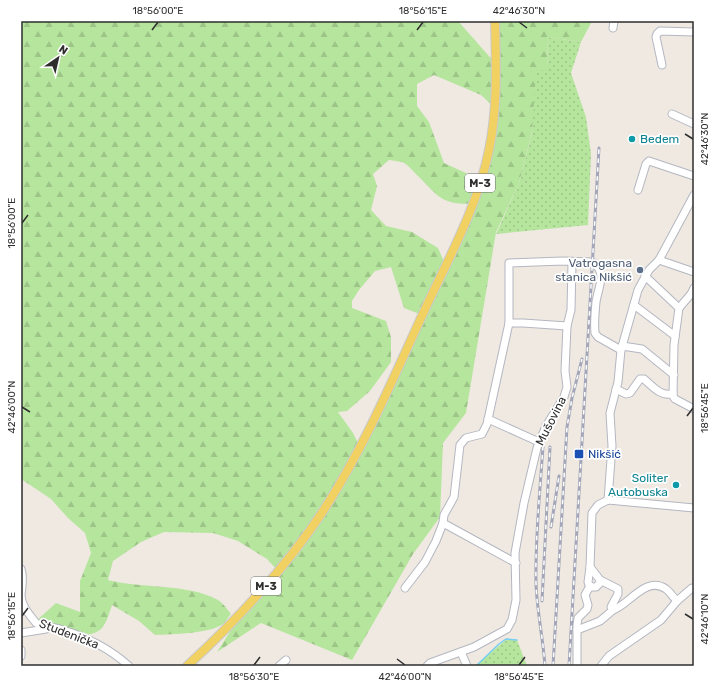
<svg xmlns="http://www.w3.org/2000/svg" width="715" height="687" viewBox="0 0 715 687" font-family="Rubik,sans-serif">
<defs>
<pattern id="grass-dots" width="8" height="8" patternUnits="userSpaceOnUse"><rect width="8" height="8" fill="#b6e59e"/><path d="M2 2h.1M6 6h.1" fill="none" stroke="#9dc588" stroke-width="1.8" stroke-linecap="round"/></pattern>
<pattern id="forest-firs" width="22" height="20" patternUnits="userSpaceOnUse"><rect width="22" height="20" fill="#b6e59e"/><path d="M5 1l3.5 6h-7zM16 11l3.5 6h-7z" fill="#9dc588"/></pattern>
</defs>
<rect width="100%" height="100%" fill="#efe9e1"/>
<g fill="url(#grass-dots)">
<polygon points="547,37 581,42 571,73 586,117 591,154 588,225 496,234 519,183 532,133 535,73 548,67"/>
<polygon points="507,639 517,640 527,666 475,666"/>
</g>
<path fill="url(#forest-firs)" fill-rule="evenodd" d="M21,21H458L496,64L495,21H592L581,42L547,37L548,68L536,73L532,132L519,183L496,232L466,413L443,443L440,517L413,554L352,660L261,623L217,652L242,613L278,571L267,559L238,541L213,533L164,532L141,542L113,561L108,580C142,589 187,583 218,600C223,603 227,609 231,614C228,617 226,622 223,624C209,634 172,634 155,635L139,621L112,605C110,611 107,622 102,628C87,644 52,627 35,622L56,603L80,612V581L91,553L85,533L68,518L51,499L21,479ZM434,75L481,95L495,108L481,180L444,163L429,122L417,106V84ZM389,160C393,161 400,161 404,163C408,165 412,170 415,173C435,192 441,207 473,203L445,264L438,248L412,232L386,226L371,210L377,186L373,174ZM391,267L404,308L422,315L359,445L353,433L338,412L347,411L370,391L391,362V337L386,321L352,308V301L359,290L375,271Z"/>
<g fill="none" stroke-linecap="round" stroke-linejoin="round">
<polyline stroke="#75cff0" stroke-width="1.5" points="476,666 499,644 506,639 517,640"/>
<defs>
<g id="minor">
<polyline points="613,28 614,21"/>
<polyline points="662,65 656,37 657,34 660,31 694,32"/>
<polyline points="672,114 694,124"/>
<polyline points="638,190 646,164 649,161 694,176"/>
<polyline points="659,260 694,272"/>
<polyline points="645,276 679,308 674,345 673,396 675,399 694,409"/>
<polyline points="634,305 675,336"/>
<polyline points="679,308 691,294 694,288"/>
<polyline points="509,323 523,323 567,326"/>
<polyline points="622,346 642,349 674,375"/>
<path d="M616,389L626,394L630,393L640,379H644C652,386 662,398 673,393"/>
<polyline points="488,419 539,442"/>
<polyline points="608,500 612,446 610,413 618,382 621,350 638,290 649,270 659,260 694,195"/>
<polyline points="608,500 694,508"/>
<polyline points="443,523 516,563"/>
<path d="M590,567L600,580L618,589V594L611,607L613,610C629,605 646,575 666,589C670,592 673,597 677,601"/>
<path d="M21,569C24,578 22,585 21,595C21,606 30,615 36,623C45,627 54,627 63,630C87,637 111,650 129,666"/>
<polyline points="600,580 600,583 596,587 592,587 589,585 588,582 590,567 592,513 598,505 608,500"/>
<path d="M405,588L425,562L436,541L443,523L444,515L454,497L460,445L466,438L482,434L487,424L509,323V263L563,261L592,262C608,271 598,288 596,302C595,312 594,323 595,333L598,337L621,350"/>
<polyline points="577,630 600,621 613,610"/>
<polyline points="21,633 46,629"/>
<polyline points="21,650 21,656"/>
<polyline points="461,652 467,666"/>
<polyline points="279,666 286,660"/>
<polyline points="427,666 430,663 474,647 507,629 512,620 516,600 515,553 524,503 537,448 546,426 564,397 567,387 565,371 567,326 571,310 572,262"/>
<polyline points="577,666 577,625 578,618 587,609 588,605 585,595 590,586"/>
<polyline points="601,666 609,656 661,620 677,601 692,588 694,588"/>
</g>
<path id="major" d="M187,666C239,618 287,567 325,508C365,446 395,374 426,307C450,256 478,205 489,150C498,107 496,64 495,21"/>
</defs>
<use href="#minor" stroke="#b4b7c1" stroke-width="9"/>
<use href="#major" stroke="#c9c9c9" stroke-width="10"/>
<use href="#minor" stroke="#fff" stroke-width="7"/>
<use href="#major" stroke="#f2d163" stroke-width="8"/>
<defs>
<g id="rail">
<path d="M543,446C540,492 535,538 536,584C537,611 543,638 545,666"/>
<polyline points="551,527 559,476"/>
<polyline points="542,601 550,447"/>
<polyline points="553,666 567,427 572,398 582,359"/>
<polyline points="569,666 599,148"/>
</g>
</defs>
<use href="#rail" stroke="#a3a6b8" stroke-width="3"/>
<use href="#rail" stroke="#fff" stroke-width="1.5" stroke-dasharray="4.5" stroke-linecap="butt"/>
</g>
<path fill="none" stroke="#2e2e2e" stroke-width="1.5" d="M519,22L527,28M152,30L158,22M417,30L423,22M685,134L693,139M22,223L28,215M22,407L30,412M687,416L693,408M685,614L693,619M22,616L28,608M397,659L405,665M254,665L260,657M519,665L525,657"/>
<g fill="#0f9aa8" stroke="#fff" stroke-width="1.5">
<circle cx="632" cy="139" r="4"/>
<circle cx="676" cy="485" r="4"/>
</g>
<circle fill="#5c6f8a" stroke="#fff" stroke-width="1.5" cx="640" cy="270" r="4"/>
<rect fill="#1a4fb4" stroke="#fff" stroke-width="1.5" x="574" y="449" width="10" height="10" rx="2"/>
<g text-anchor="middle" stroke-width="3.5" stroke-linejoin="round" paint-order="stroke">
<g fill="#fff" stroke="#6d6d6d" stroke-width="1">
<rect x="465" y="174" width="30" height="18" rx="3"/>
<rect x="251" y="577" width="30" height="18" rx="3"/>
</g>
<g font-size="11" font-weight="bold" fill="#2e2e2e">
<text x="480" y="187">M-3</text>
<text x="266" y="590">M-3</text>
</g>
<g font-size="12" fill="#0d838f" stroke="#fff" text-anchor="start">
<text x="640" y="143">Bedem</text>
<text x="668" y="482" text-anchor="end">Soliter<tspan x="668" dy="14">Autobuska</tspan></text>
</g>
<g font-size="12" fill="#4e5e75" stroke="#fff" text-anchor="end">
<text x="632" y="267">Vatrogasna<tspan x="632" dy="14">stanica Nikšić</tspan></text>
</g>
<g font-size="12" fill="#2e2e2e" stroke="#fff">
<text transform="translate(551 421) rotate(-63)" y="4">Mušovina</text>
<text transform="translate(69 634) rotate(21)" y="4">Studenička</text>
</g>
<g font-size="12" fill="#164399" stroke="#fff" text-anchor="start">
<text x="588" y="458">Nikšić</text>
</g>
</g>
<rect width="715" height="687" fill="none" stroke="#ffffff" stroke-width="44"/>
<g transform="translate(58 58) rotate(34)" stroke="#ffffff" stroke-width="3" paint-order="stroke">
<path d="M0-3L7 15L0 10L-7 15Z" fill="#2e2e2e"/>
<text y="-6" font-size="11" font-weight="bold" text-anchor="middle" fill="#2e2e2e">N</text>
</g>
<rect x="22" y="22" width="671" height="643" fill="none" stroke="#2e2e2e" stroke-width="1.5"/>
<g font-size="10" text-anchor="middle" fill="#2e2e2e">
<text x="158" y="14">18°56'00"E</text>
<text x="423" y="14">18°56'15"E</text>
<text x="519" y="14">42°46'30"N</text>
<text transform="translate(704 139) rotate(-90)" y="4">42°46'30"N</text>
<text transform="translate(11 223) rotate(-90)" y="4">18°56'00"E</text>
<text transform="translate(11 407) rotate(-90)" y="4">42°46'00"N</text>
<text transform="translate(704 408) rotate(-90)" y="4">18°56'45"E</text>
<text transform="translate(11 616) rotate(-90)" y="4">18°56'15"E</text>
<text transform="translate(704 619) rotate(-90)" y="4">42°46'10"N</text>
<text x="254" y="680">18°56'30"E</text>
<text x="405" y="680">42°46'00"N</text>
<text x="519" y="680">18°56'45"E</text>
</g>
</svg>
